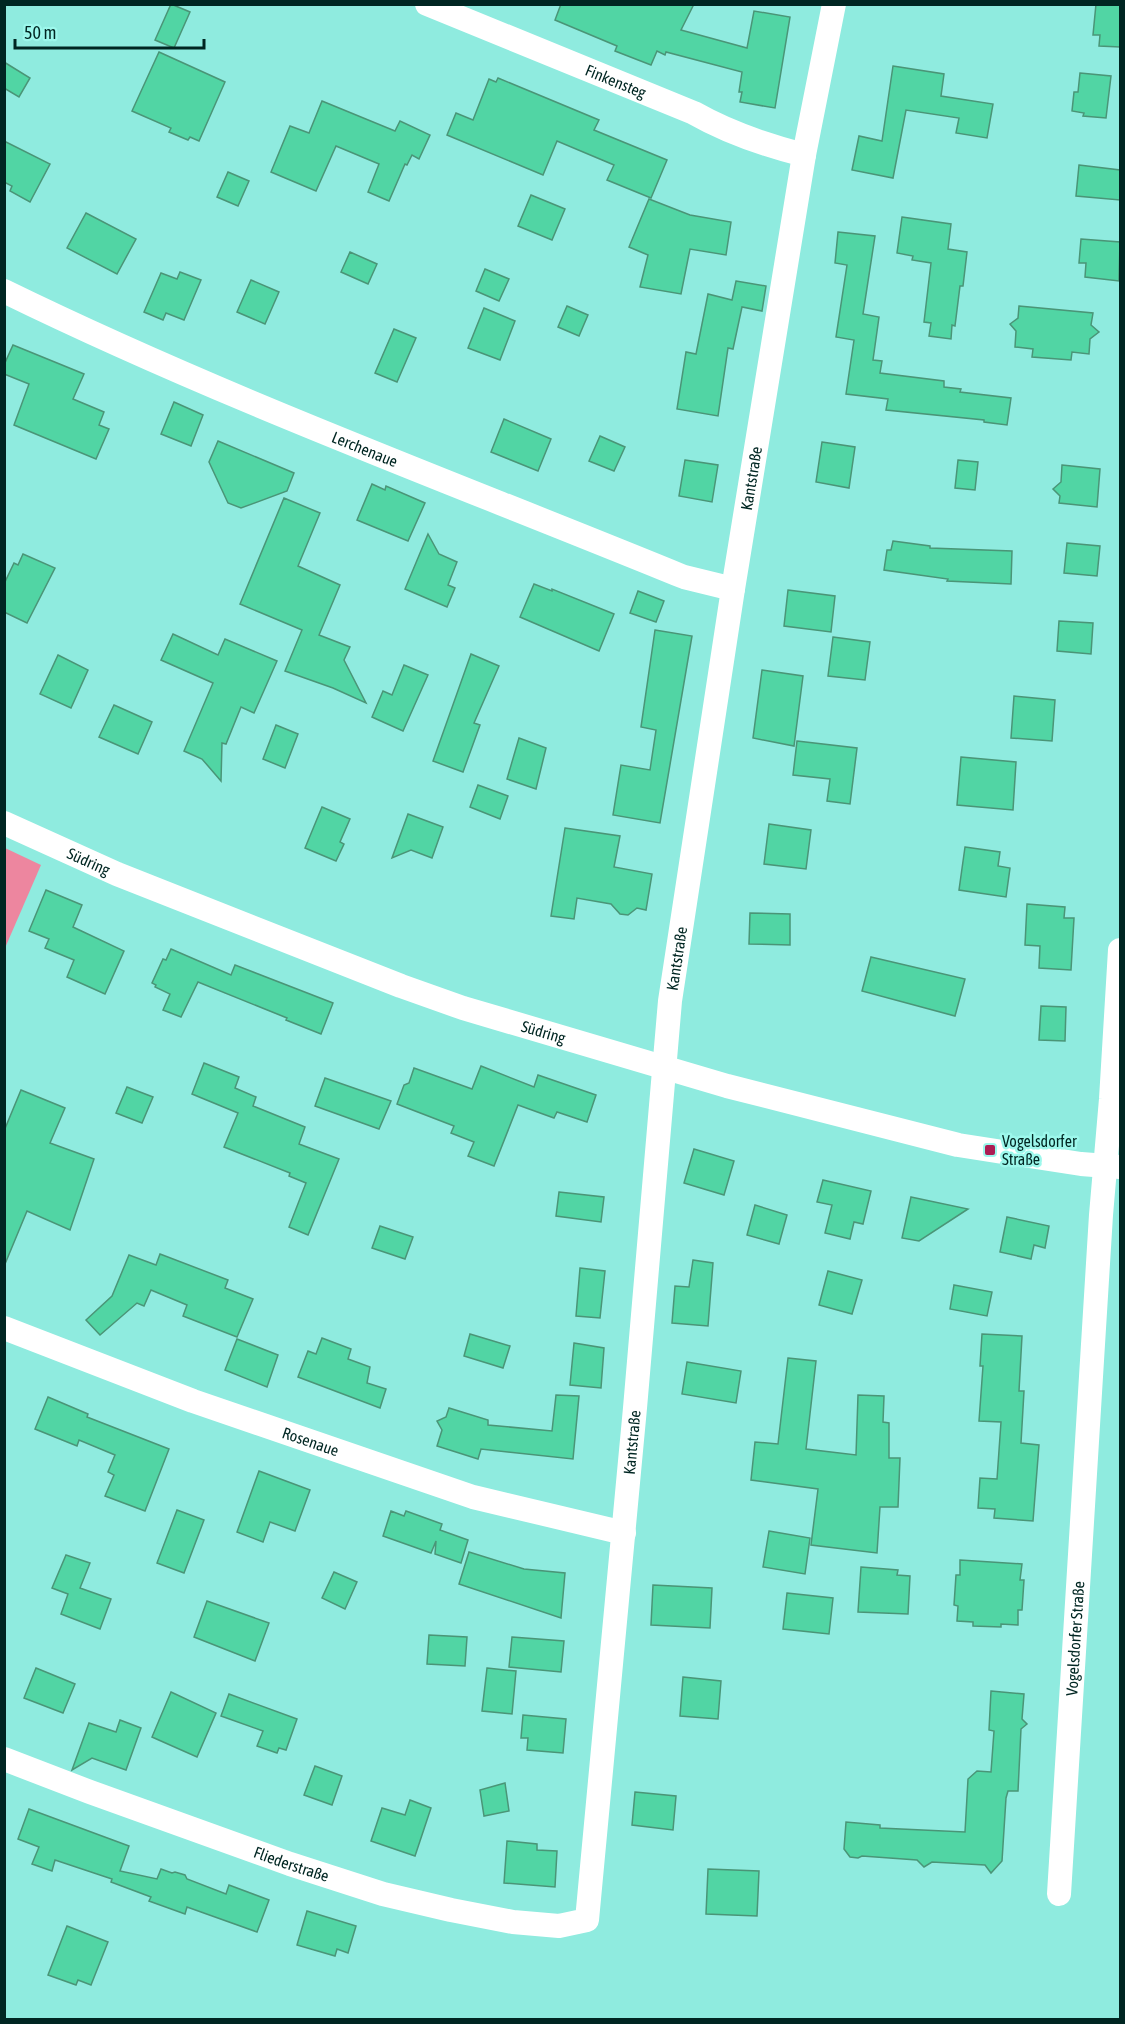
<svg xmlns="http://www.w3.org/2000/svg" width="1125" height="2024" viewBox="0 0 1125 2024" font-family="'Asap Condensed',sans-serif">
<rect width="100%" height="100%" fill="#8febdf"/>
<polygon fill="#ed869f" points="5,848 41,865 5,948"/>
<g fill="#51d5a4" stroke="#4a9577" stroke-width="1.5">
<polygon points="171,4 190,12 174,48 155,40"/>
<polygon points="561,4 694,4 681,30 747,48 754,11 790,17 775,108 740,102 742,92 739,92 742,72 666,52 665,55 657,51 651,65 615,51 617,46 555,20"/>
<polygon points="1096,4 1120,4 1120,47 1099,46 1100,35 1093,35"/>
<polygon points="159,52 225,82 199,141 190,137 188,140 169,132 171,128 132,111"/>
<polygon points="4,62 30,78 19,97 4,88"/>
<polygon points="893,66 944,74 941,96 993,104 987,138 956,133 959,118 906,110 893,178 852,170 859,136 882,141"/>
<polygon points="1080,73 1111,76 1106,118 1083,116 1084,113 1072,111 1074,92 1078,92"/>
<polygon points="498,78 599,120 594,130 667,160 651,198 607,180 614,165 557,141 543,175 447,135 456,113 473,120 489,79 496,82"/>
<polygon points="322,101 395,131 400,121 430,135 419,159 412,155 407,165 405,164 389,201 368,192 379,164 336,146 316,191 271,172 290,126 309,133"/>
<polygon points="4,141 50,164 30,202 10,191 12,186 4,182"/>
<polygon points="1079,165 1120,170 1120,200 1076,196"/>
<polygon points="228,172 249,181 238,206 217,197"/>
<polygon points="531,195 565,209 552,240 518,226"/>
<polygon points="649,199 690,215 731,222 726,255 690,249 681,294 640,287 648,255 629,247"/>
<polygon points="86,213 136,239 117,274 67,248"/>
<polygon points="902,217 951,224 948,249 967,252 963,286 960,286 955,326 952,325 951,339 929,336 931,323 924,322 931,263 912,260 913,256 897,253"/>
<polygon points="838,232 875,236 863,314 879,317 873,360 882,361 880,373 944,381 944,387 961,389 960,392 1011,398 1007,425 984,422 984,420 886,410 888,399 846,394 854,340 836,337 847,265 835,263"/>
<polygon points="1081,239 1120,242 1119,281 1085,277 1086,263 1079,263"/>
<polygon points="350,252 377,264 368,284 341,272"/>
<polygon points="485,269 509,279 499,301 476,291"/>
<polygon points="180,272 201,280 184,320 166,313 163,320 144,312 161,273 177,279"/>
<polygon points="251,280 279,292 265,324 237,312"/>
<polygon points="736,281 766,286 762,311 742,307 733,349 728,348 718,416 677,409 686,352 696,354 708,294 732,300"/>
<polygon points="567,306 588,315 579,336 558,327"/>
<polygon points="1019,306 1093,313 1091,325 1099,332 1090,339 1089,354 1072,352 1071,360 1032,357 1033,349 1015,347 1016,331 1010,324 1018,318"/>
<polygon points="484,308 515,321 500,360 468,348"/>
<polygon points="394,329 416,338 397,382 375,373"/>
<polygon points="13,345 84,374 73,399 104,412 99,425 109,429 96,459 14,425 29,384 4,374 4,365"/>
<polygon points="174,402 203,415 191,446 161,434"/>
<polygon points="504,419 551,439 538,471 491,452"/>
<polygon points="600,436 625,447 614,471 589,461"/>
<polygon points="218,441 294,473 287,491 241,508 228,503 209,462"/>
<polygon points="822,442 855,447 849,488 816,482"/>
<polygon points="685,460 718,465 712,502 679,496"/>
<polygon points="958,460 978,462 975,490 955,488"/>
<polygon points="1062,465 1100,469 1097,507 1059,503 1060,496 1053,489 1061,482"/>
<polygon points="372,484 385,490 386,486 425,503 408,541 357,520"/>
<polygon points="284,498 320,513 298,566 340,585 319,635 350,647 344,660 366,703 333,688 285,671 302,630 240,604"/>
<polygon points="428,534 439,554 457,562 448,585 455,588 447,607 405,589"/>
<polygon points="893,541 930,546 930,548 1012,551 1011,584 947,581 948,579 884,570 887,550 891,550"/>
<polygon points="1067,543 1100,546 1097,576 1064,573"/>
<polygon points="23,554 55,568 27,623 4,612 4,584 14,563 18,565"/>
<polygon points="534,584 552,591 552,589 614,614 599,651 520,617"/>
<polygon points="788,590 835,596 831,632 784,626"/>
<polygon points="638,591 664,601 656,622 630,613"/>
<polygon points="1059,621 1093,623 1091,654 1057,651"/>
<polygon points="655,630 692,636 660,823 613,815 621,765 650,770 656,730 641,727"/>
<polygon points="173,634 218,655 225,639 277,661 254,713 241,707 226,744 222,743 221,781 202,759 184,751 213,683 161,660"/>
<polygon points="833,637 870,642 865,680 828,676"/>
<polygon points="471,654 499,666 474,723 480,725 463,772 433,761"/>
<polygon points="58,655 88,670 71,708 40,694"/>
<polygon points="404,665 428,675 403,731 372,717 383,691 392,695"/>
<polygon points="762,670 803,676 794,746 753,738"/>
<polygon points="1014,696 1055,700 1052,741 1011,738"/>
<polygon points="114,705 152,722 138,754 99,737"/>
<polygon points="276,725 298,734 285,768 263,759"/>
<polygon points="519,738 546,748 536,789 507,779"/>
<polygon points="797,741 857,748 850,804 827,801 830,779 793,775"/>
<polygon points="961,757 1016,762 1013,810 957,805"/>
<polygon points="478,785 508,796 500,819 470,807"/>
<polygon points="322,807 350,819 340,842 344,844 336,861 305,848"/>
<polygon points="408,814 443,827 432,858 411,850 392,858"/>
<polygon points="769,824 811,830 806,869 764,864"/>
<polygon points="565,828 620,836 614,867 652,874 646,910 637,908 628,915 620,914 611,904 577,898 574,919 551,916"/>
<polygon points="965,847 1000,852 998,866 1010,868 1006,897 959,890"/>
<polygon points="46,890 82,905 73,927 124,951 105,994 67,977 74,960 45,948 49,939 29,931"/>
<polygon points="1027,904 1065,907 1064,918 1074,918 1071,970 1039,968 1040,946 1025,945"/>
<polygon points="750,913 790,914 790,945 749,944"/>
<polygon points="171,949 231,975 235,965 333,1003 321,1034 286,1020 287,1018 198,982 181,1017 163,1010 170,994 155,987 156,985 152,983 163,959 166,960"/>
<polygon points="871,957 965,979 955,1016 862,991"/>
<polygon points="1041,1006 1066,1007 1065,1041 1039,1040"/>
<polygon points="204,1063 239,1077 235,1088 256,1097 253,1106 305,1127 299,1144 339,1159 308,1235 289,1227 306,1183 289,1176 290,1173 224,1147 238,1113 192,1094"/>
<polygon points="481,1066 534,1087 538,1075 596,1095 587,1122 557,1112 554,1118 518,1105 494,1166 468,1156 474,1142 451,1133 454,1126 397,1104 404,1085 409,1083 414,1068 472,1089"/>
<polygon points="325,1078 391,1101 379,1129 315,1106"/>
<polygon points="127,1087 153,1097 142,1123 116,1113"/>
<polygon points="21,1090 65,1108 50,1143 94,1159 70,1230 27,1211 5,1264 4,1131"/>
<polygon points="694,1149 734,1161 724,1195 684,1183"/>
<polygon points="823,1180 871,1191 863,1224 854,1222 850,1239 825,1233 832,1205 817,1202"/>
<polygon points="559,1192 604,1197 601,1222 556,1216"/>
<polygon points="911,1197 968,1209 919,1241 902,1238"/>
<polygon points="755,1205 787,1215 779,1244 747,1235"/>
<polygon points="1007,1217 1049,1226 1045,1248 1034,1245 1031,1259 1000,1252"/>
<polygon points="380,1226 413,1237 405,1259 372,1248"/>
<polygon points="160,1254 228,1280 225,1288 253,1299 237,1337 183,1316 187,1305 151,1290 144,1306 137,1303 100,1335 86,1320 112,1296 129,1255 156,1265"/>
<polygon points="693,1260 713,1263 708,1326 672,1323 675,1286 689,1287"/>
<polygon points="580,1268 605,1271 600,1318 576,1316"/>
<polygon points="828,1271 862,1280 852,1314 819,1305"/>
<polygon points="954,1285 992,1292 987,1316 950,1309"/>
<polygon points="470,1334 510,1346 503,1368 464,1356"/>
<polygon points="982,1334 1022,1336 1019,1391 1024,1391 1021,1443 1039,1445 1033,1521 994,1518 995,1509 978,1508 980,1478 997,1479 1001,1422 979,1421 983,1366 980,1366"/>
<polygon points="322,1338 351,1349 348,1359 370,1367 367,1383 386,1389 380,1408 298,1377 308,1351 316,1354"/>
<polygon points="237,1339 278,1355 267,1387 225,1370"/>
<polygon points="574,1343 604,1348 601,1388 570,1385"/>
<polygon points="788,1358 816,1361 806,1449 856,1455 858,1395 884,1396 883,1422 889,1423 889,1458 900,1458 898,1507 880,1507 877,1553 811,1545 818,1489 751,1480 755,1442 778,1444"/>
<polygon points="687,1362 741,1371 736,1403 682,1394"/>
<polygon points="556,1395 579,1396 573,1459 481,1449 478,1459 437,1446 442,1430 437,1421 446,1417 449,1408 488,1420 488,1425 552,1431"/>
<polygon points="48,1397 88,1414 87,1417 169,1449 145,1511 105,1496 114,1475 108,1472 115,1455 79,1440 77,1446 35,1429"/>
<polygon points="259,1471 310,1490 295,1531 270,1522 263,1542 237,1532"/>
<polygon points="177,1510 204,1520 184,1573 157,1563"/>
<polygon points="391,1511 404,1516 406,1511 442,1524 440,1530 468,1540 461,1563 435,1554 436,1541 431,1553 383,1536"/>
<polygon points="769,1531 810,1538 805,1574 763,1567"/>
<polygon points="469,1552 524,1569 565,1573 561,1618 459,1584"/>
<polygon points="66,1555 90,1563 80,1588 111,1599 100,1629 61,1614 68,1594 52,1588"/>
<polygon points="960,1560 1022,1564 1020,1580 1024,1580 1022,1610 1018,1610 1018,1625 1001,1624 1001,1627 973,1626 973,1622 957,1621 958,1606 954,1605 956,1575 960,1575"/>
<polygon points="861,1567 898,1570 897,1575 910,1576 908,1614 858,1612"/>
<polygon points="334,1572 357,1582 345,1609 322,1598"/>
<polygon points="653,1585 712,1588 710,1628 651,1625"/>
<polygon points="787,1593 833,1598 829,1634 783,1629"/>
<polygon points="207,1601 269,1623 255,1661 194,1637"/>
<polygon points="429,1635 467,1637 465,1666 427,1664"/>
<polygon points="512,1637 564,1641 561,1672 509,1667"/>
<polygon points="36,1668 75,1684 63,1713 24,1698"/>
<polygon points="487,1668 516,1671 512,1714 482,1711"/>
<polygon points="683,1677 721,1681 718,1719 680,1716"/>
<polygon points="991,1691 1024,1694 1022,1719 1027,1724 1021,1729 1018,1791 1008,1791 1006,1798 1002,1861 991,1873 985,1865 932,1862 924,1867 917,1860 862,1856 858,1858 850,1857 844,1849 846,1822 880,1825 880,1828 965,1832 968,1779 977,1771 991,1772 994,1731 989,1730"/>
<polygon points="171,1692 216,1713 197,1757 152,1737"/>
<polygon points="229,1694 297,1719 286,1750 279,1748 277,1753 257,1746 263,1731 221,1716"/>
<polygon points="523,1715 566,1719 563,1753 527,1750 528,1738 521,1738"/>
<polygon points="120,1720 141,1728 126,1770 92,1758 72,1770 89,1723 116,1732"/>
<polygon points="315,1766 342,1776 332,1805 304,1795"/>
<polygon points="505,1783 509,1811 484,1816 480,1790"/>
<polygon points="635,1792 676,1796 673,1830 632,1825"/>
<polygon points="410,1800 431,1808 415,1856 371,1841 382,1808 405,1815"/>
<polygon points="29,1809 129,1846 120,1871 157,1879 161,1869 172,1873 175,1872 185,1875 187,1879 226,1894 229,1885 269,1900 257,1932 187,1907 185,1914 149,1901 151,1897 111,1882 112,1879 55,1860 52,1871 32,1864 39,1847 18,1839"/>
<polygon points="507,1841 537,1844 537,1850 557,1851 555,1887 504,1883"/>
<polygon points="708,1869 759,1871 757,1916 706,1914"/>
<polygon points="307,1911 356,1926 348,1953 337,1949 335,1956 297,1945"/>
<polygon points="67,1926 108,1942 91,1985 78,1980 76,1985 48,1975"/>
</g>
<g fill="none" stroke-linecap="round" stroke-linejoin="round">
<g stroke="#fff" stroke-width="24">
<path id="s1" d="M427,4L694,113C729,133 765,145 804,155"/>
<path id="s2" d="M4,291C225,399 457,484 684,577L733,589"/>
<path id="s3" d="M4,823L117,874L401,986L463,1008L727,1086L958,1145L1081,1164L1120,1167"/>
<path id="s4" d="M4,1328L193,1401L473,1497L624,1533"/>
<path id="s5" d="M4,1759L90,1792L290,1864L383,1894L451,1910L513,1922L559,1926L587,1920L635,1408L670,1001L733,589L804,155L834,4"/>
<path id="s6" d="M1059,1894L1101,1215L1111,1099L1120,950"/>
</g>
</g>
<rect fill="#ad1d54" stroke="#9df8ec" stroke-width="2" x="984" y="1144" width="12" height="12" rx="3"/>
<g text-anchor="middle" stroke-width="5" stroke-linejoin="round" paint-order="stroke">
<g font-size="16" fill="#002622" stroke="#9df8ec">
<text dy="6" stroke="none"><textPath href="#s1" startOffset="204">Finkensteg</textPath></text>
<text dy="6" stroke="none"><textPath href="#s2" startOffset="394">Lerchenaue</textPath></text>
<text dy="6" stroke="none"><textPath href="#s5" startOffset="2062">Kantstraße</textPath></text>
<text dy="6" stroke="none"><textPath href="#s3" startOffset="93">Südring</textPath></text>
<text dy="6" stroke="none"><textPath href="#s5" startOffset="1576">Kantstraße</textPath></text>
<text dy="6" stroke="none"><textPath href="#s3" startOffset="579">Südring</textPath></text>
<text dy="6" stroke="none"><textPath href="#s4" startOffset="327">Rosenaue</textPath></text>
<text dy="6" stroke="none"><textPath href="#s5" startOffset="1090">Kantstraße</textPath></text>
<text dy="6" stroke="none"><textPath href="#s6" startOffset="256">Vogelsdorfer Straße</textPath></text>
<text dy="6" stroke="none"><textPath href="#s5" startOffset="306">Fliederstraße</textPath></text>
</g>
<g font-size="16" fill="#002622" stroke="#9df8ec" text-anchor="start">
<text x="1002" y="1147">Vogelsdorfer<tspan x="1002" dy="18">Straße</tspan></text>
</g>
</g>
<rect width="1125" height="2024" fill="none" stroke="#002622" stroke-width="12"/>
<path d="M15 39v9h189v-9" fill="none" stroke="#002622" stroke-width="3"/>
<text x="24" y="39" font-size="18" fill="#002622" stroke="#9df8ec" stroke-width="4.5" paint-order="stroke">50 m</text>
</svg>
